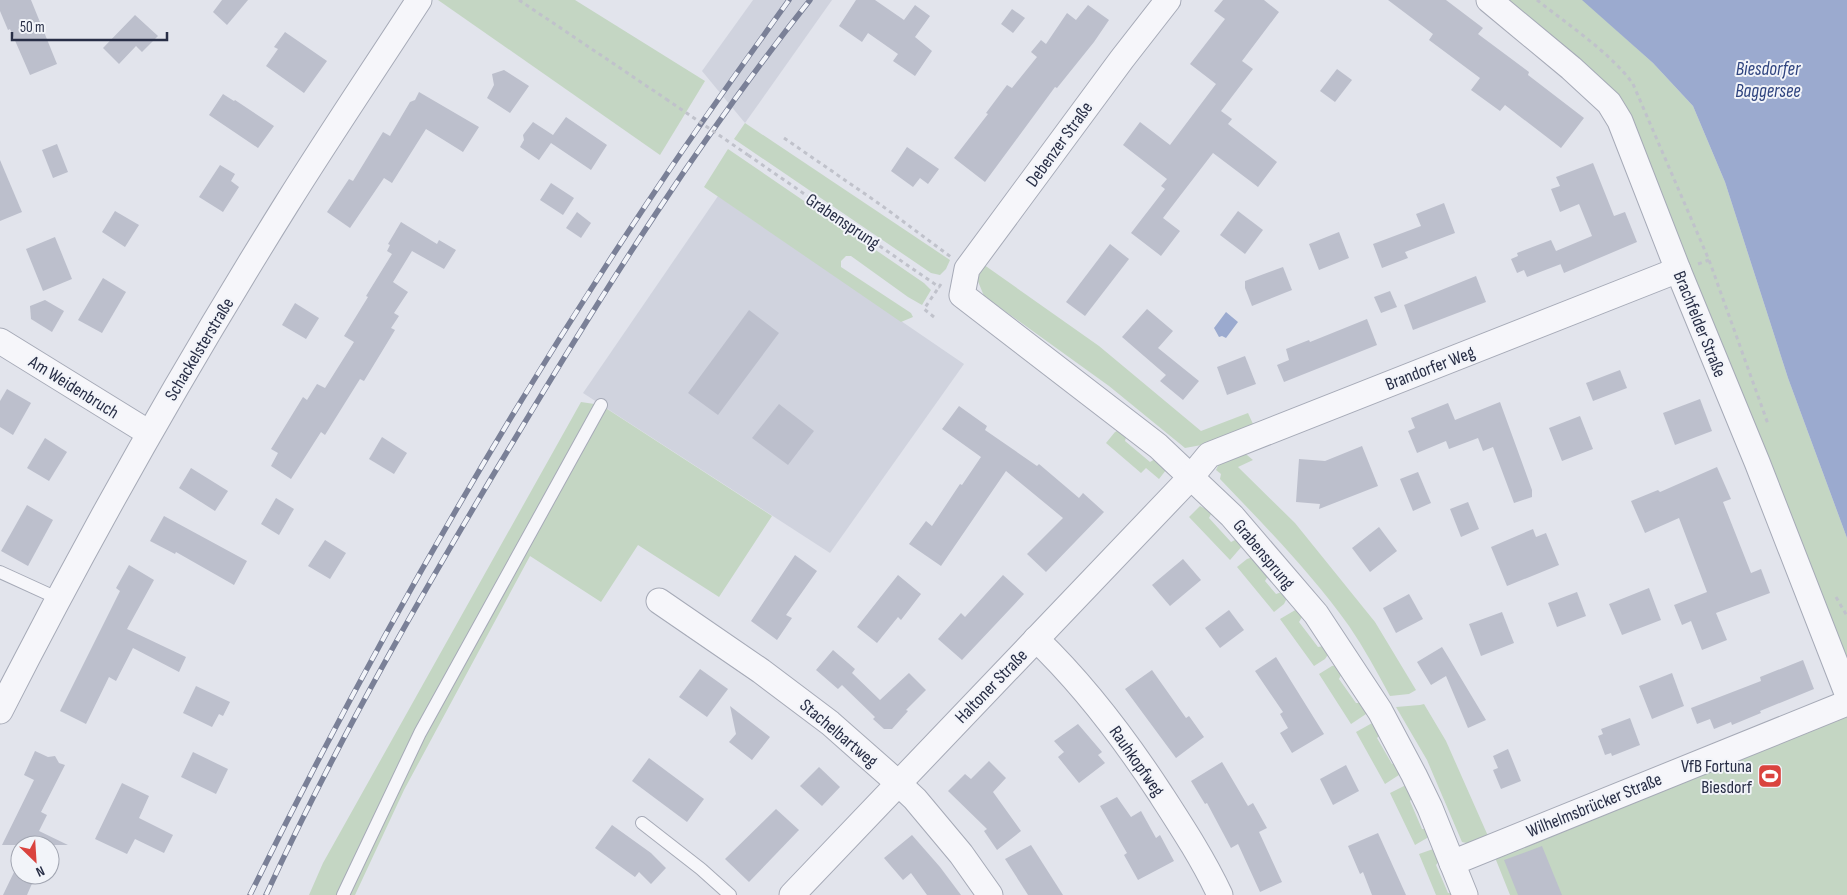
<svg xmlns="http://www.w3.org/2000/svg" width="1847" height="895" viewBox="0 0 1847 895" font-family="'Sofia Sans Condensed',sans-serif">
<rect width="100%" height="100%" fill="#e2e4ec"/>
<g fill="#d0d3de">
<polygon points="753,0 832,0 745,123 702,71"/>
<polygon points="718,196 964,364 830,553 583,393"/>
</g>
<g fill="#c4d6c3">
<polygon points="438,0 575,0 705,81 660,155"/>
<polygon points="1503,0 1583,0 1653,63 1693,106 1725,182 1788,378 1847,538 1847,667 1625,104"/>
<polygon points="745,123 950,260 946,269 940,275 931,273 734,139"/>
<polygon points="728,149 924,283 931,290 922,305 908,297 851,256 846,256 841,261 841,267 911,313 913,317 901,322 704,187"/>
<polygon points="980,262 1099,346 1201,431 1248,413 1253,424 1207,444 1185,448 1109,386 984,296 977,279"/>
<polygon points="581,402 601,405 772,516 719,597 638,545 601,602 530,556 404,790 355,895 309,895 323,863"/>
<polygon points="1121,429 1127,434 1125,441 1150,462 1157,458 1166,470 1159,479 1146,468 1141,473 1106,443 1115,432"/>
<path d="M1241,450L1253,460L1238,467L1295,523L1375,622L1416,690L1409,694L1390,696C1377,672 1364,648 1349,626C1311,573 1265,526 1220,479L1221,474L1216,470L1221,459Z"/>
<polygon points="1200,506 1212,512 1209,518 1231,542 1237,539 1243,545 1230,560 1189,517"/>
<polygon points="1253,557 1268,576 1265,581 1276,594 1282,592 1287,598 1284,604 1274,612 1237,567 1247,559"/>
<polygon points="1297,609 1302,617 1299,622 1318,647 1324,646 1329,653 1325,659 1314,666 1280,619"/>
<polygon points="1337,665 1342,673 1339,679 1356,703 1362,703 1367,710 1366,714 1351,724 1319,674 1332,666"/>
<polygon points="1424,704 1446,741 1488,836 1471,844 1462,842 1427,760 1396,707 1420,705"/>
<polygon points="1847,716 1847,895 1510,895 1494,855"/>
<polygon points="1374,722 1381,734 1377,738 1392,764 1398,764 1402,773 1385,784 1356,732"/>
<polygon points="1404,786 1409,786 1414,796 1410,801 1422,829 1428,829 1431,834 1427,838 1415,845 1390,793"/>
<polygon points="1436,848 1440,860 1436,865 1448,893 1455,893 1455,895 1436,895 1419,854"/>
</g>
<g fill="#9baacf">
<polygon points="1582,0 1847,0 1847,538 1788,378 1725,182 1693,106 1653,63"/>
<polygon points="1226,312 1238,322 1226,338 1222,336 1219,337 1214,328"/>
</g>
<g fill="#bcbfcc">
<polygon points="0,0 31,0 57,64 30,75 10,29 8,30 0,11"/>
<polygon points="222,0 248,0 227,25 213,12"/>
<polygon points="856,0 875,0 904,20 915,5 930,16 915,37 932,51 915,76 893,61 898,54 868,33 862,42 839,26"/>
<polygon points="1223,0 1264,0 1279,12 1242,61 1253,69 1221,111 1232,119 1228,124 1277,162 1258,187 1213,153 1163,218 1180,231 1161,256 1131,233 1165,189 1161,186 1167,179 1123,145 1140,122 1170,145 1216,84 1190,64 1225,19 1214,11"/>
<polygon points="1388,0 1446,0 1483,28 1478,34 1529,72 1528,75 1584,118 1561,148 1505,105 1500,111 1471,90 1480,78 1429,40 1433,34"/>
<polygon points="1088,5 1109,20 1094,42 1057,88 1055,87 985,182 954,158 988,114 986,113 1007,85 1012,88 1037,57 1031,52 1041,40 1046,44 1067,13 1076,20"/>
<polygon points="1012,9 1025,18 1013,33 1001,24"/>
<polygon points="135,15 158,36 142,52 136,46 119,64 103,48"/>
<polygon points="285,32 327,61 304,93 266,66 278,49 274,47"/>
<polygon points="1337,69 1352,80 1335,102 1320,91"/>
<polygon points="504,70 529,86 510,113 487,98 494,85 492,74"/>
<polygon points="419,92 479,127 463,152 426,129 392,183 384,178 350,228 327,212 349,179 353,181 383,132 390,136 410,102 415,100"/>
<polygon points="223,94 234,101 235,100 274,126 258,148 209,115"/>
<polygon points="566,117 607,145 591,170 551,143 539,160 520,147 524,140 523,135 533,122 553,135"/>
<polygon points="57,144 68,172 53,178 42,150"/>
<polygon points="907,147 939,169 928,184 920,178 913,187 891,171"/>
<polygon points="0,160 22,212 0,221"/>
<polygon points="1593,163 1614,216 1625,212 1637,242 1564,273 1558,258 1561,264 1527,277 1524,270 1517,273 1511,259 1518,256 1517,253 1551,240 1556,251 1592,236 1579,204 1560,212 1551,189 1560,186 1556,177"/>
<polygon points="220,165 235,174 231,181 239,187 223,212 199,197"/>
<polygon points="551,183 574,198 563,215 540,200"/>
<polygon points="1444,203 1455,233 1405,252 1408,258 1382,268 1373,244 1421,226 1416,214"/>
<polygon points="115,211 139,225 125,247 102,232"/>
<polygon points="1238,211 1263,230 1245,254 1220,235"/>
<polygon points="577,212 591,223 581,238 566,228"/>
<polygon points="401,222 437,244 439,240 456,250 444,269 412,251 393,282 408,292 394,313 399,316 391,328 395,330 364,381 360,379 325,435 321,432 291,479 271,466 278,453 271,449 303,397 307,400 317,384 325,388 354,342 344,336 368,297 366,296 392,254 387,251 390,245 388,244"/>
<polygon points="1339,232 1349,258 1319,270 1309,244"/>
<polygon points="55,237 72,279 43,291 26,249"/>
<polygon points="1110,244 1129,259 1085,316 1066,302"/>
<polygon points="1283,267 1292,290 1252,306 1245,288 1245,281"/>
<polygon points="1476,276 1486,302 1413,330 1404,305"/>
<polygon points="103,278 126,292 102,333 78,320"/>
<polygon points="1390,291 1397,307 1381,313 1374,297"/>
<polygon points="45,300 64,311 52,332 31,319 30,306"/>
<polygon points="295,303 319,318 306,339 282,325"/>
<polygon points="1147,309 1173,331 1158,348 1199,381 1183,400 1160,381 1166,375 1122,337"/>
<polygon points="749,310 779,333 718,415 688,393"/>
<polygon points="1367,319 1377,345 1284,382 1277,365 1289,360 1286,349 1309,340 1310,342"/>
<polygon points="1245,356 1256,384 1227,395 1217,367"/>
<polygon points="1620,370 1627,388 1593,401 1586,383"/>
<polygon points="7,389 31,403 13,435 0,427 0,401"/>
<polygon points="1700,399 1712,431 1675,445 1663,413"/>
<polygon points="1500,402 1532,490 1532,497 1514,503 1493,447 1483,451 1478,438 1449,449 1446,441 1417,453 1408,431 1415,428 1411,418 1448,403 1455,420"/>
<polygon points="779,404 814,431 788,465 752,438"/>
<polygon points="959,406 987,426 985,430 1037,466 1039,464 1079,498 1083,493 1104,512 1046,572 1027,554 1063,518 1006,471 941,566 909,544 926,521 932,526 960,484 962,485 981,457 942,429"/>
<polygon points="1580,416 1593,449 1562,461 1549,428"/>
<polygon points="382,437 407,453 394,474 369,459"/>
<polygon points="45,438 67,452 49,481 27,468"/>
<polygon points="1362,446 1378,486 1319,509 1320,504 1296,502 1299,459 1325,461"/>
<polygon points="1717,467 1731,499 1723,502 1751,573 1761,569 1770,593 1716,613 1727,640 1702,650 1691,621 1682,625 1674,605 1707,592 1679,518 1645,533 1631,501 1658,490 1660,492"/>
<polygon points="191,468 228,491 215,511 179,488"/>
<polygon points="1418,472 1431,503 1413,511 1400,479"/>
<polygon points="276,498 294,509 279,535 261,524"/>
<polygon points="1468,502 1479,529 1461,537 1450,509"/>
<polygon points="27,505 53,520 28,566 1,551"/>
<polygon points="164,516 247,561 234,585 176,552 175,554 150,541"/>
<polygon points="1379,527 1397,551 1370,572 1352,548"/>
<polygon points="1533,529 1536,537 1546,533 1559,565 1507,586 1491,547"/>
<polygon points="325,540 346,553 330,579 308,566"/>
<polygon points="795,555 817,571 786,615 792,618 777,640 751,621"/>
<polygon points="1183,559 1201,580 1170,606 1152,585"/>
<polygon points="129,565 154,580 127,629 186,657 179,672 133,648 116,681 109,677 86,724 60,711 120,591 116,588"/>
<polygon points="898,575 921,594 901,620 898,617 877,643 857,627"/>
<polygon points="1003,575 1024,594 962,660 938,639 961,613 965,617"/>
<polygon points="1649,588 1661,620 1622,635 1609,604"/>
<polygon points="1577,592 1586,616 1557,627 1548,603"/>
<polygon points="1409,594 1423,619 1396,633 1383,608"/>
<polygon points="1229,610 1244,630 1220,648 1205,628"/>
<polygon points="1502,612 1514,643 1481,656 1469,624"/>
<polygon points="1442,647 1450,660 1486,720 1468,728 1446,676 1431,685 1417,662"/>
<polygon points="833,650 855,669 852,673 880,700 909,673 926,690 906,710 908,711 892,729 884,729 873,719 875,717 842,685 838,689 816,670"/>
<polygon points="1276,657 1324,734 1292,753 1280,733 1288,728 1280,714 1283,712 1255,671"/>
<polygon points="1803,660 1814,689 1760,711 1761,713 1732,725 1731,722 1714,729 1710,719 1697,724 1691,708 1761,681 1760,677"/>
<polygon points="700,669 728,689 707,717 679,697"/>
<polygon points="1152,670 1186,718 1189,716 1204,737 1176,758 1125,689"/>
<polygon points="1672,673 1684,706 1652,719 1639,686"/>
<polygon points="196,686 230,702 223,716 219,714 212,727 183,713"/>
<polygon points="730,706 770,737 752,760 729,742 736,734"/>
<polygon points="1630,718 1640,745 1612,756 1611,753 1605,755 1598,736 1603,734 1601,729"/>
<polygon points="1078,724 1102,752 1098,755 1105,763 1079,783 1058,757 1064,752 1054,741"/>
<polygon points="1508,749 1521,781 1501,789 1493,770 1498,768 1493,756"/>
<polygon points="35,751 48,757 55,756 59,763 65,765 41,812 47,815 39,831 68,845 2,845 34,780 24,775"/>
<polygon points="193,752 228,769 216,794 181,777"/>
<polygon points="649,758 704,799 687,822 632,781"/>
<polygon points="989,761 1006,778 993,792 1021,831 997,850 984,831 987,829 948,791 965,774 971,779"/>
<polygon points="1222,762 1248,806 1253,803 1267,828 1259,832 1282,882 1260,892 1238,844 1231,848 1207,803 1205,804 1191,781"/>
<polygon points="1346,765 1359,791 1333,805 1320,779"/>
<polygon points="819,767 840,787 822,806 800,786"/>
<polygon points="122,783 149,796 139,818 173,835 164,853 135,839 127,854 95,839"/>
<polygon points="1117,797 1131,817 1141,811 1156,838 1160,835 1174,861 1138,880 1124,855 1127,853 1100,806"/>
<polygon points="776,809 799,830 749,882 725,859"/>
<polygon points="612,825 651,853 666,868 651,884 639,872 635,877 595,848"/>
<polygon points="1378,833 1406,895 1372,895 1363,872 1360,874 1348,846"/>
<polygon points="912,835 940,867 961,895 927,895 911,873 903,880 884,858"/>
<polygon points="1031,845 1063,895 1028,895 1005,859"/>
<polygon points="1542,846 1562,895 1518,895 1504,860"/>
<polygon points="15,870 20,872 20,875 26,875 34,879 27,895 3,895"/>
</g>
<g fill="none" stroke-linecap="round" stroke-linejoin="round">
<defs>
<g id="service">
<polyline points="0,572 57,598"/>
<polyline points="642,823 701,869 730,895"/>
<polyline points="343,895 420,733 601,405"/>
</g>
<g id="minor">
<polyline points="1168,0 1122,59 967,269 962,295 1158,446 1232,516 1316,614 1380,711 1414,775 1430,808 1465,895"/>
<polyline points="1489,0 1571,68 1609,103 1620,121 1678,270 1757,462 1847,693"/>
<polyline points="0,341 149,433"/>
<polyline points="659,601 761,671 830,723 898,783 915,799 961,854 990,895"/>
<path d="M1036,639C1084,685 1124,738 1160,793C1182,827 1203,859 1220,895"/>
<path d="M0,711C88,538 183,370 286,205C329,136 375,68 419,0"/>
<polyline points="1452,863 1847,703"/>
<polyline points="792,895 1191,477 1209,455 1678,270"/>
</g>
</defs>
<use href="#service" stroke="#a6aab7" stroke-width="14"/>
<use href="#minor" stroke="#a6aab7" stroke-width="27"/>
<g stroke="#c0c2cb" stroke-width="3" stroke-dasharray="4 4" stroke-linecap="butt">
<polyline points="519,0 666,99"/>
<path d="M1537,0C1567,24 1611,53 1633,84L1709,260L1768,424"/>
<polyline points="784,138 881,205 951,257"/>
<polyline points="748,155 939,287 941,284"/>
<polyline points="1698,264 1709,260"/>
<polyline points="934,317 924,309 939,287"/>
<polyline points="1836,597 1847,616"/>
</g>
<use href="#service" stroke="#f6f6fa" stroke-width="12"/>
<use href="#minor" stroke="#f6f6fa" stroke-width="25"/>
<defs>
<g id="rail">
<path d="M250,895C373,645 512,403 668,172C707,114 748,57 789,0"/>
<path d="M266,895C339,737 426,586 516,437C606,287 701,137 810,0"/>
</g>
</defs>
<use href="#rail" stroke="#7a8097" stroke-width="5.5"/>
<use href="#rail" stroke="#f2f4f9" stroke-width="4" stroke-dasharray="11" stroke-linecap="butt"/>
<polyline stroke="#c0c2cb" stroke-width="3" stroke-dasharray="4 4" stroke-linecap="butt" points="666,99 748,155"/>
</g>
<defs>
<symbol id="stadium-square" viewBox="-11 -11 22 22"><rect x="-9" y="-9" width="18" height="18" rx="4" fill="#da433e" stroke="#f2f4f9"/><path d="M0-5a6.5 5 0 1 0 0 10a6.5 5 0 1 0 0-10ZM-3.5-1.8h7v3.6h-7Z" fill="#fff"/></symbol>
</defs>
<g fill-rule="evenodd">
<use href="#stadium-square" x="1756" y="762" width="28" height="28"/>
</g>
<g text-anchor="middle" stroke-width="4" stroke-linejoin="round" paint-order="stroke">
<g font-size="18" fill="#282e46" stroke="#f2f4f9">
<text transform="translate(1059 144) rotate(-54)" y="6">Debenzer Straße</text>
<text transform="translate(843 221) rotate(34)" y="6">Grabensprung</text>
<text transform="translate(1700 324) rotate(68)" y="6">Brachfelder Straße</text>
<text transform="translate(199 349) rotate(-59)" y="6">Schackelsterstraße</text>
<text transform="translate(1430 368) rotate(-21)" y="6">Brandorfer Weg</text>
<text transform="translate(74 387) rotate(32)" y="6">Am Weidenbruch</text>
<text transform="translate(1264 554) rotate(50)" y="6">Grabensprung</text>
<text transform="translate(991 686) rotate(-46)" y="6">Haltoner Straße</text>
<text transform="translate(839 733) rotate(40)" y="6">Stachelbartweg</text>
<text transform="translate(1137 761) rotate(55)" y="6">Rauhkopfweg</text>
<text transform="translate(1594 805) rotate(-22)" y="6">Wilhelmsbrücker Straße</text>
</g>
<g font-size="18" fill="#282e46" stroke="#f2f4f9" text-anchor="end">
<text x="1752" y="772">VfB Fortuna<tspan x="1752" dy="21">Biesdorf</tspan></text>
</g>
<g font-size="19" font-style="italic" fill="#2e437e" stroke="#f2f4f9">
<text x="1768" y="75">Biesdorfer<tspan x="1768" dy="22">Baggersee</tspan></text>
</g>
</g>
<g transform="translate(35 860) rotate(155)"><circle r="24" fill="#f2f4f9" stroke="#a1a5b1"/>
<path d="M0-4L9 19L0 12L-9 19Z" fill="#da433e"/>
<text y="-8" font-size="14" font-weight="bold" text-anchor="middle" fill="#282e46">N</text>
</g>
<path d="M12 32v8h155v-8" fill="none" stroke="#282e46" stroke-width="2.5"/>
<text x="20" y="32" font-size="15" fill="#282e46" stroke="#f2f4f9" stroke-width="4" paint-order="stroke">50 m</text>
</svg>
